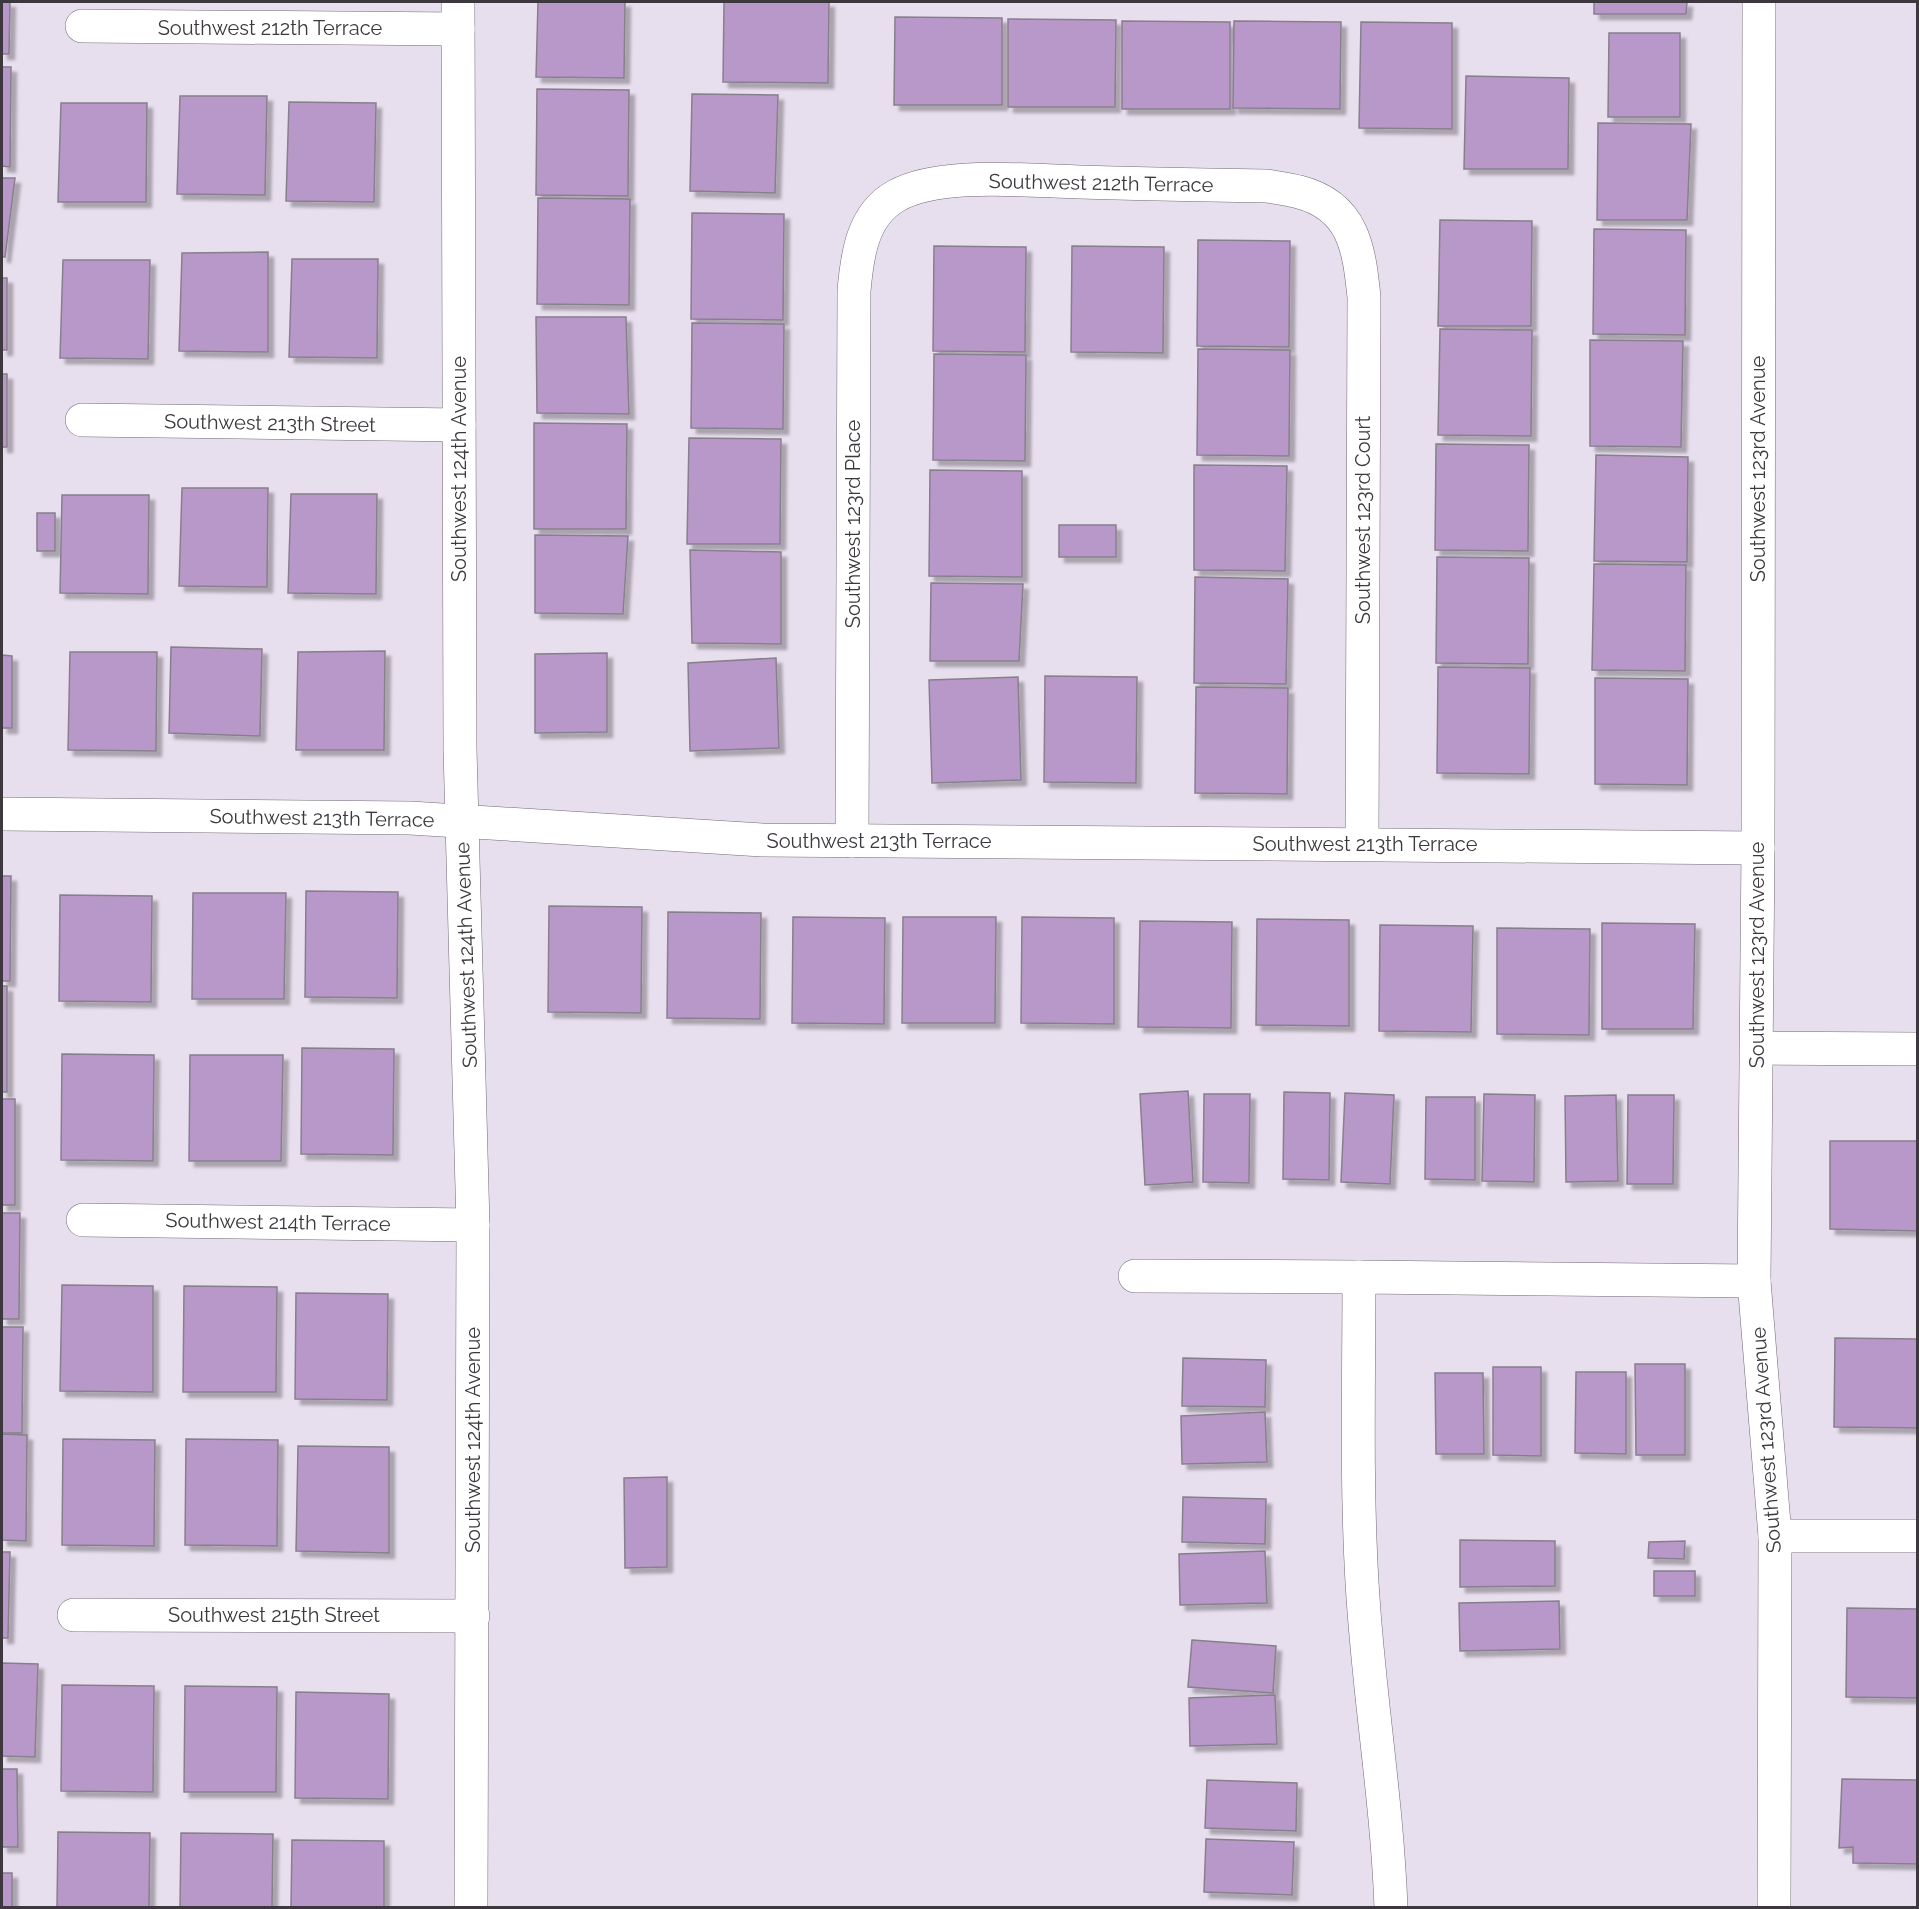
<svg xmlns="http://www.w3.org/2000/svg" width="1919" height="1909" viewBox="0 0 1919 1909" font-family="Raleway,sans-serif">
<defs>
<filter id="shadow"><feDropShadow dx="5.5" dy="5.5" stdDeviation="1.5" flood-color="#0004"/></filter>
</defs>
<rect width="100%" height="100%" fill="#e8dfee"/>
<g fill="#b898c8" stroke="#887f8d" stroke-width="1.5" filter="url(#shadow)">
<polygon points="2,2 10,2 9,54 2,54"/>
<polygon points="538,2 625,2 624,78 536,77"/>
<polygon points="724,2 829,2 828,83 723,82"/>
<polygon points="1594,2 1687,2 1686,14 1594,14"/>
<polygon points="895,17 1002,18 1002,105 894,105"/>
<polygon points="1008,19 1116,20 1115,107 1008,107"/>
<polygon points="1122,21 1230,22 1230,109 1122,109"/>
<polygon points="1234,21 1341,22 1340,109 1233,108"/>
<polygon points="1361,22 1452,23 1452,129 1359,128"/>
<polygon points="1609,33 1680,33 1680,117 1608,117"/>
<polygon points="2,67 11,67 10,167 2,166"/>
<polygon points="1466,76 1569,78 1568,169 1464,169"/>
<polygon points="537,89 629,90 628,196 536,195"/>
<polygon points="692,94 778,95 775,193 690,191"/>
<polygon points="180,96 267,96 265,195 177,194"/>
<polygon points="289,102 376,103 374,202 286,201"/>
<polygon points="61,103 147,103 146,202 58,202"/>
<polygon points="1598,123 1691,124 1687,220 1597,220"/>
<polygon points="2,178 15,178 5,257 2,257"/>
<polygon points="538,198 630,199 629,305 537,304"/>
<polygon points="692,213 784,214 783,320 691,319"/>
<polygon points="1440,220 1532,221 1531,326 1438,326"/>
<polygon points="1594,229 1686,230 1685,335 1593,334"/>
<polygon points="1198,240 1290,241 1289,347 1197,346"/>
<polygon points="934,246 1026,247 1025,352 933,351"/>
<polygon points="1072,246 1164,247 1163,353 1071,352"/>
<polygon points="268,252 268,352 179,351 182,253"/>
<polygon points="292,259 378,259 377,358 289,357"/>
<polygon points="63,260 150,260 148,359 60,358"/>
<rect x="2" y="278" width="5" height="72"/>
<polygon points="536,317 626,317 629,414 537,413"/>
<polygon points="692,323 784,324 783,429 691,428"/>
<polygon points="1440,329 1532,330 1531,436 1438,435"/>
<polygon points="1590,340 1683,341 1681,447 1590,446"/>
<polygon points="1198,349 1290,350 1289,456 1197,455"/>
<polygon points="934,354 1026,355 1025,461 933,460"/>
<rect x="2" y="374" width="5" height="73"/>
<polygon points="534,423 627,424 626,529 534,529"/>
<polygon points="689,438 781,439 780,544 687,544"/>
<polygon points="1436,444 1529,445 1528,551 1435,550"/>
<polygon points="1596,455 1688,457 1687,562 1594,561"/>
<polygon points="1194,465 1287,466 1285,571 1194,570"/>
<polygon points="930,470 1022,471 1022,577 929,576"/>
<polygon points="182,488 268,488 267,587 179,586"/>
<polygon points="291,494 377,494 376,594 288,593"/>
<polygon points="62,495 149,495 148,594 60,593"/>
<rect x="37" y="513" width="18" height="38"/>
<rect x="1059" y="525" width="57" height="32"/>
<polygon points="535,535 628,536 623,614 535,613"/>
<polygon points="690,550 781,552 781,644 692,643"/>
<polygon points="1437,557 1529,558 1528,664 1436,663"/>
<polygon points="1594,564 1686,565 1685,671 1592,670"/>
<polygon points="1195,577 1288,579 1286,684 1194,683"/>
<polygon points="931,583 1023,584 1019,661 930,661"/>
<polygon points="171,647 262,649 260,736 169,733"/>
<polygon points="385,651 384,750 296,750 298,652"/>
<polygon points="70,652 157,652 156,751 68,750"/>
<polygon points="607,653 607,732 535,733 535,654"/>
<polygon points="2,655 12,656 12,728 2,728"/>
<polygon points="776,658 779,748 690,751 688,663"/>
<polygon points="1438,667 1530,668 1529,774 1437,773"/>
<polygon points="1045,676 1137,677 1136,783 1044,782"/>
<polygon points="1018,677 1021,780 932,783 929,680"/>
<polygon points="1595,678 1688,679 1687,785 1595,784"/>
<polygon points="1196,687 1288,688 1287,794 1195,793"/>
<polygon points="2,876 11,876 10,981 2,981"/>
<polygon points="306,891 398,892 397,998 305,997"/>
<polygon points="193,893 286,893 284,999 192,999"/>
<polygon points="60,895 152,896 151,1002 59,1001"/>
<polygon points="549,906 642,907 641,1013 548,1012"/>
<polygon points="668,912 761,913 760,1019 667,1018"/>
<polygon points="793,917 885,918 884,1024 792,1023"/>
<polygon points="903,917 996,917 995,1023 902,1023"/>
<polygon points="1022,917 1114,918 1114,1024 1021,1023"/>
<polygon points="1257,919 1349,920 1349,1026 1256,1025"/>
<polygon points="1140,921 1232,922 1231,1028 1138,1027"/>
<polygon points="1602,923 1695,924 1693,1029 1602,1029"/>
<polygon points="1380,925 1473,926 1471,1032 1379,1031"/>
<polygon points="1497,928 1590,929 1589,1035 1497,1034"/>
<rect x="2" y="986" width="5" height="106"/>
<polygon points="302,1048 394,1049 393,1155 301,1154"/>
<polygon points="62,1054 154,1055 153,1161 61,1160"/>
<polygon points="190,1055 283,1055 281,1161 189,1161"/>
<polygon points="1188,1091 1193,1182 1145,1185 1140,1094"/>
<polygon points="1284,1092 1330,1093 1329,1180 1283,1179"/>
<polygon points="1345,1093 1394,1095 1390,1184 1341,1182"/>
<polygon points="1204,1094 1250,1094 1249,1183 1203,1182"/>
<polygon points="1484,1094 1535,1095 1534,1182 1482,1181"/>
<polygon points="1616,1095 1618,1181 1566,1182 1565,1096"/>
<polygon points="1628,1095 1674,1095 1673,1184 1627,1184"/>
<polygon points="1426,1097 1475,1097 1475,1180 1425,1179"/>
<rect x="2" y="1099" width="13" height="106"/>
<polygon points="1830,1141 1918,1141 1918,1231 1830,1229"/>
<polygon points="2,1213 20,1213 19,1319 2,1319"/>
<polygon points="62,1285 153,1286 153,1392 60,1391"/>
<polygon points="184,1286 277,1287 276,1392 183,1392"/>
<polygon points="296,1293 388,1294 387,1400 295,1399"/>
<polygon points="2,1327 23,1327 22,1433 2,1433"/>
<polygon points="1835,1338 1918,1339 1918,1428 1834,1427"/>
<polygon points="1183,1358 1266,1360 1265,1407 1182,1406"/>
<polygon points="1635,1364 1685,1364 1685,1455 1636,1455"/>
<polygon points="1493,1367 1541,1367 1541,1456 1493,1455"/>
<polygon points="1576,1372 1626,1372 1626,1454 1575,1453"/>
<polygon points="1435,1373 1483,1373 1484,1454 1436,1454"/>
<polygon points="1265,1412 1267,1462 1182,1464 1181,1416"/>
<polygon points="2,1434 27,1435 26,1541 2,1540"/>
<polygon points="63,1439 155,1440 154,1546 62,1545"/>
<polygon points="186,1439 278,1440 277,1546 185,1545"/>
<polygon points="298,1446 389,1447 389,1553 296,1551"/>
<polygon points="667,1477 667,1567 625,1568 624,1478"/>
<polygon points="1183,1497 1266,1499 1265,1544 1182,1542"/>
<polygon points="1460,1540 1555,1541 1555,1586 1460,1587"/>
<polygon points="1685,1541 1684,1559 1648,1558 1649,1542"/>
<polygon points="1265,1551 1267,1603 1180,1605 1179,1554"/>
<polygon points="2,1552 10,1552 8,1638 2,1638"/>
<rect x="1654" y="1571" width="41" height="25"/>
<polygon points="1559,1601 1560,1649 1460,1651 1459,1603"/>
<polygon points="1847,1608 1918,1609 1918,1698 1846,1697"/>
<polygon points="1192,1640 1276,1646 1273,1693 1188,1687"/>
<polygon points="2,1663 38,1664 35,1757 2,1756"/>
<polygon points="62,1685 154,1686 153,1792 61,1791"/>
<polygon points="185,1686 277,1687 276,1792 184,1792"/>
<polygon points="296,1692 389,1694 388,1799 295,1798"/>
<polygon points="1275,1695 1277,1744 1190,1746 1189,1698"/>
<polygon points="2,1769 17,1769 18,1847 2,1847"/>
<polygon points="1842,1779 1918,1780 1918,1864 1853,1863 1853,1847 1839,1848"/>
<polygon points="1207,1780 1297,1783 1296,1831 1205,1828"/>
<polygon points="58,1832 150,1833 149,1908 57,1908"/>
<polygon points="181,1833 273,1834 272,1908 180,1908"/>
<polygon points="1206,1839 1294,1842 1292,1895 1204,1892"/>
<polygon points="292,1840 384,1841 384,1908 291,1908"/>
<rect x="2" y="1873" width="10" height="35"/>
</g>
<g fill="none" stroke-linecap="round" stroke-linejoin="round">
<defs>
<g id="minor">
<polyline points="458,2 460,749 473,1225 471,1908"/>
<polyline points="1759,2 1758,848 1754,1281 1775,1536 1774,1908"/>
<polyline points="82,26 458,29"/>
<polyline points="82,420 459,425"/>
<polyline points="2,814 410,818 762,840 1758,848"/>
<path d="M852,841L854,291C857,256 862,215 896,196C939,171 1030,181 1080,182C1143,184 1205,185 1267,186C1278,188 1289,189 1299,192C1354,206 1359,249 1364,297L1362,844"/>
<polyline points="1757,1048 1918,1049"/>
<polyline points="83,1220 473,1225"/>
<polyline points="1135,1276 1359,1277"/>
<polyline points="1775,1536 1918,1536"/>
<polyline points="74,1615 473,1616"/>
<path d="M1391,1908C1387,1798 1368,1691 1362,1582C1356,1480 1359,1379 1359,1277L1754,1281"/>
</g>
</defs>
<use href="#minor" stroke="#726976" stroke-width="34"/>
<use href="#minor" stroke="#fff" stroke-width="33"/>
</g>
<g text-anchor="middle" stroke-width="4.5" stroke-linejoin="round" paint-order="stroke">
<g font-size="20" fill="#3c383e" stroke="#fff">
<text x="270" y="35">Southwest 212th Terrace</text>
<text transform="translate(1101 183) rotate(1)" y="7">Southwest 212th Terrace</text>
<text transform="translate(270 423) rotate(1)" y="7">Southwest 213th Street</text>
<text transform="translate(459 469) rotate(-90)" y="7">Southwest 124th Avenue</text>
<text transform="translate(1758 469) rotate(-90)" y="7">Southwest 123rd Avenue</text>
<text transform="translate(1363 520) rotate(-90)" y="7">Southwest 123rd Court</text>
<text transform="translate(853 524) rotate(-90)" y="7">Southwest 123rd Place</text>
<text transform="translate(322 818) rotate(1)" y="7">Southwest 213th Terrace</text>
<text x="879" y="848">Southwest 213th Terrace</text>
<text x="1365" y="851">Southwest 213th Terrace</text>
<text transform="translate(466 955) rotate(-92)" y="7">Southwest 124th Avenue</text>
<text transform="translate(1757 955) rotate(-90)" y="7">Southwest 123rd Avenue</text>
<text transform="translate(278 1222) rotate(1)" y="7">Southwest 214th Terrace</text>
<text transform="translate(473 1440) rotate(-90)" y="7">Southwest 124th Avenue</text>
<text transform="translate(1766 1440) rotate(-94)" y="7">Southwest 123rd Avenue</text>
<text x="274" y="1622">Southwest 215th Street</text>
</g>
</g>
<rect width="1919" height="1909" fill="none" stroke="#3c383e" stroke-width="6"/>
</svg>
